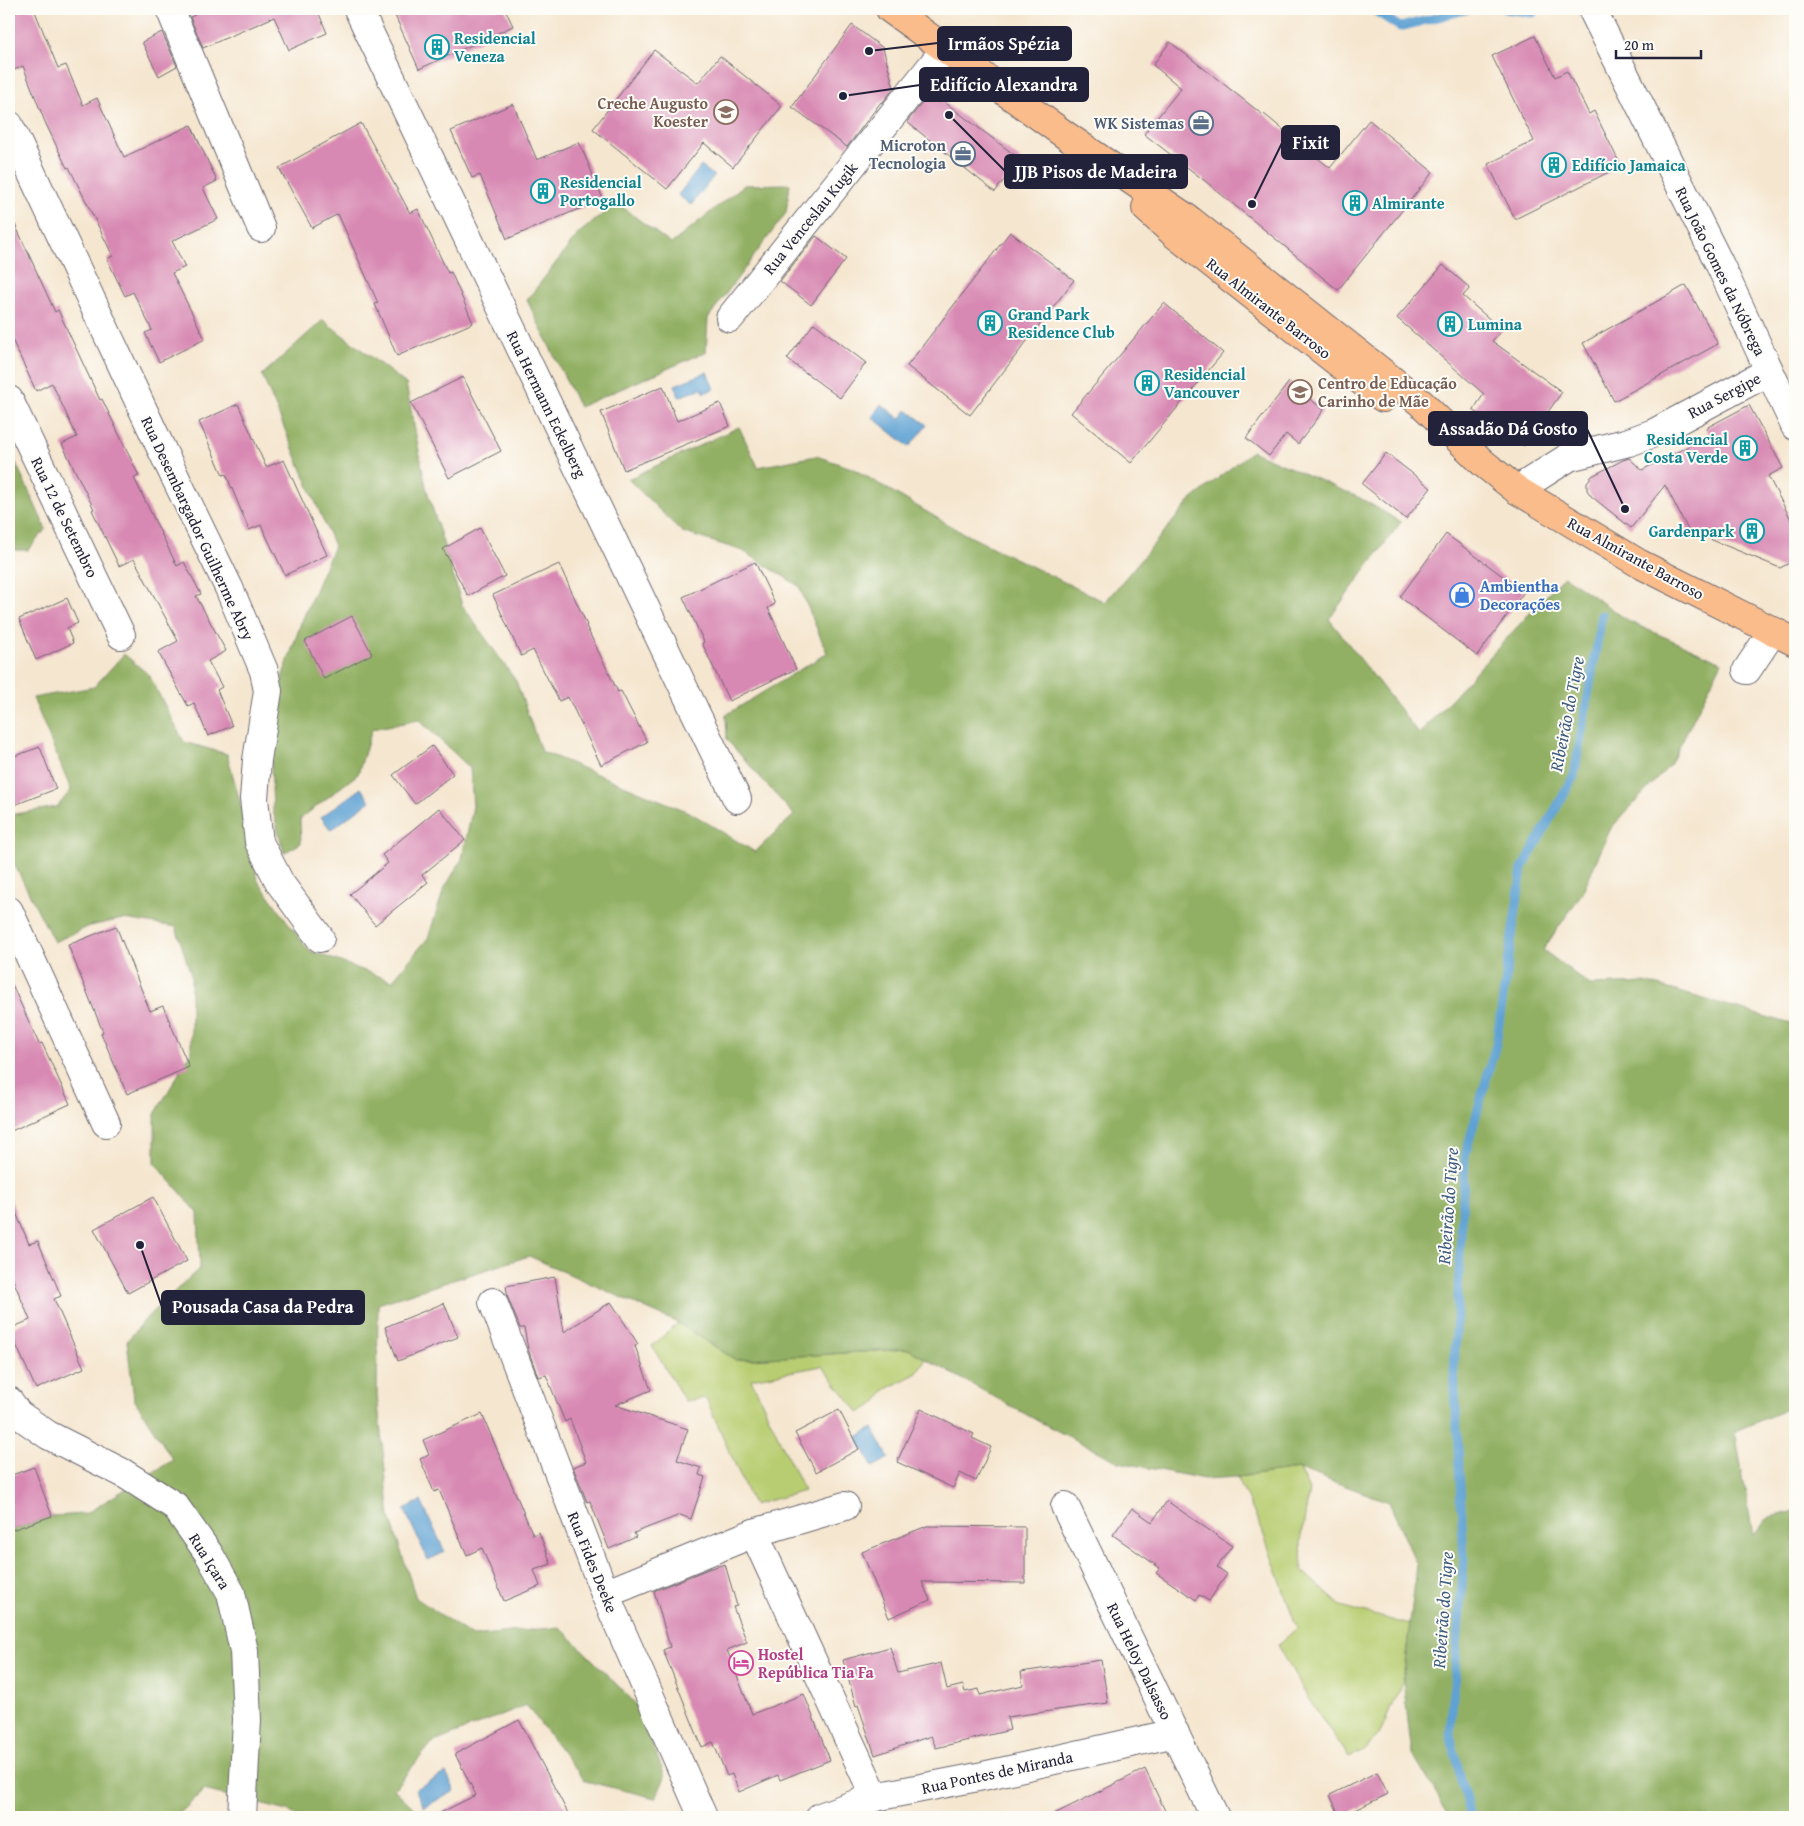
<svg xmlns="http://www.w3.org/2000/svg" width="1804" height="1826" viewBox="0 0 1804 1826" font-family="'Gentium Book Plus',serif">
<rect width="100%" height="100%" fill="#fdfcf7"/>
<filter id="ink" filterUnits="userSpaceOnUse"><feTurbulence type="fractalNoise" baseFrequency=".02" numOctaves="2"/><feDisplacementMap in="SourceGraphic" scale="10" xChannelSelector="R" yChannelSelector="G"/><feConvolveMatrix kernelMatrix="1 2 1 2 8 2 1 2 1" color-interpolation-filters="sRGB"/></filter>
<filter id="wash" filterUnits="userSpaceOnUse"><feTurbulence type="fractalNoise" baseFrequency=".0096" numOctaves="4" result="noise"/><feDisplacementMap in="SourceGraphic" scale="20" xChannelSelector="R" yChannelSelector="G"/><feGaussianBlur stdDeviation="1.12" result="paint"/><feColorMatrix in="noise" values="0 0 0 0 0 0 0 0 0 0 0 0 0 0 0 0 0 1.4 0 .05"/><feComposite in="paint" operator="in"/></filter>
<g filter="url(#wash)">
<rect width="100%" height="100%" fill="#f5e6cf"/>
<g fill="#b8cd71" stroke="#6d7856">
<polygon points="678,1323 736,1360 908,1349 926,1359 917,1373 885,1390 876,1403 859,1413 822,1366 751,1379 804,1491 753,1505 706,1398 685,1401 652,1346"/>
<polygon points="1299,1469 1309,1490 1301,1542 1302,1571 1341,1606 1410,1625 1403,1680 1379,1735 1362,1751 1349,1757 1309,1700 1278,1645 1297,1628 1262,1530 1237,1477"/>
</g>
<g fill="#92b063" stroke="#5a694f">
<polygon points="790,184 786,213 708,318 706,352 579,407 527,300 579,233 617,203 671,244 744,185"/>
<polygon points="323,320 406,384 426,487 462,605 516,681 541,751 691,813 755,852 794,815 727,740 726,715 827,653 799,586 743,551 682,532 628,479 739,427 758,467 816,456 852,468 961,532 1105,602 1191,500 1252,451 1360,498 1401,522 1329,619 1419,734 1564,576 1630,622 1722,662 1670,765 1611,828 1582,893 1543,950 1590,985 1648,983 1795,1025 1795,1406 1735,1431 1753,1535 1767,1518 1795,1511 1795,1817 1450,1817 1412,1754 1403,1680 1417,1565 1389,1502 1299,1469 1237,1477 1204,1479 1119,1462 1038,1421 908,1349 736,1360 678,1323 529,1256 378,1304 377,1395 390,1517 416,1598 472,1636 560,1627 638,1706 665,1777 656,1798 585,1781 526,1705 432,1743 394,1789 423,1817 299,1817 288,1811 204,1790 176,1817 9,1817 9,1531 52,1516 85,1514 173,1460 134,1399 127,1341 150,1314 200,1268 198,1213 155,1163 155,1114 191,1053 191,975 176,927 123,919 90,926 54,942 9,854 9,815 57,807 71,790 33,698 94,687 124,654 149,675 184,742 227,754 245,820 258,881 308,950 392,981 428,938 444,889 462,859 473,806 470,768 419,720 372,729 358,774 300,819 301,843 284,853 273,811 271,761 283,675 301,623 334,546 262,375"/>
<polygon points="9,448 46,529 28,550 9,550"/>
</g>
<g fill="#5fa2d3" stroke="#406287">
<polygon points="701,166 714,176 691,205 678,195"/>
<polygon points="707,372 714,389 704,393 702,388 679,397 675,385"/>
<polygon points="881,404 900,419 907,410 927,425 909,447 872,417"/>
<polygon points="361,788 370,801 331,830 321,817"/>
<polygon points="873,1428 889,1458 873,1467 857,1437"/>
<polygon points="421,1501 445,1552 428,1560 404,1509"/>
<polygon points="446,1773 455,1791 424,1807 415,1789"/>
</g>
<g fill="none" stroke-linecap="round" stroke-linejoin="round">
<g stroke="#5fa2d3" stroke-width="9">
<polyline points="1372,9 1400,27 1469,9"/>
<polyline points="1505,9 1533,13"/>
<polyline points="1470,1817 1450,1734 1464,1559 1454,1371 1465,1156 1496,1044 1522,869 1574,776 1602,615"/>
</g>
</g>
<g id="blocks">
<g fill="#d889b3">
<polygon points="9,9 34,9 58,68 66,65 83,105 97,98 124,157 191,125 217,181 203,188 218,219 172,241 185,267 172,273 205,339 159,362 145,333 152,330 133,292 125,296 107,259 113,256 69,167 67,168 45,122 23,66 14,70 9,56"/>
<polygon points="192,9 317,9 327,33 289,50 274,17 203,48 190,17 195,15"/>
<polygon points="392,9 505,9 513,26 419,69"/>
<polygon points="852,25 883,48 894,88 882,103 881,102 847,147 792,107"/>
<polygon points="162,32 177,66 159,76 142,42"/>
<polygon points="1535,36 1555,77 1567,71 1589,114 1594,111 1621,166 1515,219 1488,164 1534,141 1492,56"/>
<polygon points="1170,42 1263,115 1264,114 1330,168 1369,120 1433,172 1338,290 1205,181 1144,134 1181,88 1153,65"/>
<polygon points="654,50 698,83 720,56 782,106 733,167 704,143 667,189 593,129"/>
<polygon points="931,92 1020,159 995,192 907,122"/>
<polygon points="513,104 537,160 579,142 603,199 507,239 480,175 472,178 451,131"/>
<polygon points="361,123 410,213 418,209 448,273 451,272 473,323 397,356 375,304 378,303 338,214 312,228 279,168"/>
<polygon points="9,211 55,312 58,310 100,400 102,399 139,476 134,478 177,566 184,562 201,594 196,596 226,651 208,661 222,687 217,690 232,726 208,736 194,703 188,706 158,652 178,641 134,559 119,566 92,510 94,509 62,444 77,437 52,383 36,391 9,333"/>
<polygon points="1010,232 1074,280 970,415 907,366"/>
<polygon points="816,236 846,259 811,305 780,281"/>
<polygon points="1443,265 1470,288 1463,296 1502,330 1492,341 1562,392 1524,446 1473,410 1484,394 1397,318"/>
<polygon points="1686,285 1718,344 1614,401 1583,343"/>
<polygon points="1164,303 1223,353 1131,463 1071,413"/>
<polygon points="814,323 866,363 840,398 787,359"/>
<polygon points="463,377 501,451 449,478 411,403"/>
<polygon points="1289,382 1324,410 1298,444 1286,434 1269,456 1246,438"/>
<polygon points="663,386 677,421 720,403 730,426 624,470 601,412"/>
<polygon points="238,404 266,467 284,460 327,555 285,575 261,525 249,530 226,474 223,475 199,422"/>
<polygon points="1749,405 1783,468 1768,476 1795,527 1795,560 1780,568 1688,530 1665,485 1631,528 1591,496 1587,490 1587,482 1592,476 1623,460 1629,458 1642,470 1710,435 1706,428"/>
<polygon points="1386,453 1431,488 1406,519 1362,484"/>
<polygon points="480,528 505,576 468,596 443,549"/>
<polygon points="1446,534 1524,592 1477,656 1400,597"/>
<polygon points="755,562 775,604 768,608 796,669 729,701 702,643 704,642 683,597"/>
<polygon points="559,564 587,625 586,626 618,692 621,691 647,742 601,765 568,697 559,701 533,650 521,656 493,595"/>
<polygon points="67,598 78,623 67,628 73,643 36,660 19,619"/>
<polygon points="352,616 372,654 324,679 305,641"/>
<polygon points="432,746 453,774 415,804 393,775"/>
<polygon points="40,747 56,789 9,807 9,758"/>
<polygon points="439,808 465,840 422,875 428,882 375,925 350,894 388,863 382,855"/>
<polygon points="116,926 150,1011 163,1006 189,1067 127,1094 101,1033 103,1032 68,945"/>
<polygon points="9,978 39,1044 42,1043 70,1104 9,1132"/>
<polygon points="9,1196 29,1244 38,1241 61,1296 54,1299 84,1368 36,1389 9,1329 30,1320 9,1270"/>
<polygon points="153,1197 187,1261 128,1293 94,1229"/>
<polygon points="555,1277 564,1332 611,1302 638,1344 635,1346 651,1390 615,1405 688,1429 677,1460 701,1468 699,1475 705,1477 691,1519 680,1515 634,1533 636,1537 609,1549 590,1501 587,1502 573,1467 586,1462 570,1419 565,1422 546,1375 538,1377 528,1349 524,1328 520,1328 508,1298 506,1286"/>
<polygon points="444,1303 458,1337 398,1361 385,1327"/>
<polygon points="921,1409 974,1434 972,1438 991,1447 976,1481 960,1473 953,1488 897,1462"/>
<polygon points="839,1410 859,1449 816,1472 795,1433"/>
<polygon points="482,1414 533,1535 539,1532 551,1564 534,1570 540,1586 504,1601 482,1548 467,1555 439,1490 434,1492 420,1459 429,1455 423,1440"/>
<polygon points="34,1467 52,1516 9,1531 9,1476"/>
<polygon points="1167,1501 1232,1546 1217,1567 1227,1574 1209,1601 1199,1595 1196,1600 1156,1573 1160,1568 1113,1535 1132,1508 1152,1522"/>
<polygon points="927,1526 1025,1527 1025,1583 922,1582 930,1600 889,1618 862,1552"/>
<polygon points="725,1564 737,1606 733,1607 747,1642 727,1650 752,1714 804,1694 830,1760 780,1780 778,1775 739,1792 732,1774 727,1776 713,1742 702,1747 663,1650 670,1647 654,1591 708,1569"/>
<polygon points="890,1647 898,1673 941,1663 947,1689 963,1685 965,1692 979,1689 980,1695 1023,1685 1021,1672 1101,1660 1108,1703 1007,1717 1010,1730 936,1748 931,1736 875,1755 858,1705 856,1706 843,1660"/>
<polygon points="519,1720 570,1817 432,1817 476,1795 455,1754"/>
<polygon points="1145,1769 1168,1817 1048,1817"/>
<polygon points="1377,1772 1388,1794 1340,1817 1330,1795"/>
</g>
</g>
</g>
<g filter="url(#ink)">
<use href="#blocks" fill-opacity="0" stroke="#6c676f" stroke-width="1"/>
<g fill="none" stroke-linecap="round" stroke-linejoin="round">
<defs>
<g id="minor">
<polyline points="170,9 261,228"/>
<polyline points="358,9 737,799"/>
<polyline points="1592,9 1720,265 1795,426"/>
<polyline points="9,125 160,446 229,588 264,671 268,691 257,760 254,799 259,842 280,883 320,938"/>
<polyline points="730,318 946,48"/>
<polyline points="9,400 121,635"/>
<polyline points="1517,490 1569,457 1629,442 1654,433 1768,372"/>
<polyline points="1747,670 1773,631"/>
<polyline points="9,911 106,1123"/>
<polyline points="493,1302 605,1594 703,1817"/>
<polyline points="9,1401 18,1414 48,1435 123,1473 175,1506 209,1554 231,1593 244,1651 247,1720 242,1817"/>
<polyline points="1065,1506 1215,1817"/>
<polyline points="754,1533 875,1797"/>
<polyline points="605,1594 754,1533 845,1506"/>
<polyline points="820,1817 875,1797 983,1776 1175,1733"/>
</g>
<g id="major">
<polyline points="890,9 1068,137 1191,221 1421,403 1483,463 1517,490 1640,564 1795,642"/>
<polyline points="1146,208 1177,236 1383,398"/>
</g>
</defs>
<use href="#minor" stroke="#6c676f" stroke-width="30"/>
<use href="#major" stroke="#6c676f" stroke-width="30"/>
<use href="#minor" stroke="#fff" stroke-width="28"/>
<use href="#major" stroke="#fabc8b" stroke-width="28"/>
</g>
</g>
<defs>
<symbol id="building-ring" viewBox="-11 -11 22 22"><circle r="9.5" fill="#fdfcf7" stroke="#0f9aa8" stroke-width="1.5"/><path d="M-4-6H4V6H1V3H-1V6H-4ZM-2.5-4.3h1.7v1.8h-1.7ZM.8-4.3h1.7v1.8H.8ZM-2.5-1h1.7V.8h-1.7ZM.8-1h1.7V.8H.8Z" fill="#0f9aa8"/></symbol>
<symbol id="school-ring" viewBox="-11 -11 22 22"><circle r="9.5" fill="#fdfcf7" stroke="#8d6e63" stroke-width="1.5"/><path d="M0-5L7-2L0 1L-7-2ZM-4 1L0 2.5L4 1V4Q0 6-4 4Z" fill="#8d6e63"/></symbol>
<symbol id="office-ring" viewBox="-11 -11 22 22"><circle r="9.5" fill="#fdfcf7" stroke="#5c6f8a" stroke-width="1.5"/><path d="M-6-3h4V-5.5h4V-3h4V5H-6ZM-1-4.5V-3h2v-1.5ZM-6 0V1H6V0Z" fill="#5c6f8a"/></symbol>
<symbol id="shop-ring" viewBox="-11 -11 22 22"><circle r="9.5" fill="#fdfcf7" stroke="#3f7fe0" stroke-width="1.5"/><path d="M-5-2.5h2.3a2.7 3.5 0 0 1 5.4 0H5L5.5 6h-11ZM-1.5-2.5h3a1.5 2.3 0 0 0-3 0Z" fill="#3f7fe0"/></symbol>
<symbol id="hotel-ring" viewBox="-11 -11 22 22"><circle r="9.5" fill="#fdfcf7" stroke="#d1479c" stroke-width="1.5"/><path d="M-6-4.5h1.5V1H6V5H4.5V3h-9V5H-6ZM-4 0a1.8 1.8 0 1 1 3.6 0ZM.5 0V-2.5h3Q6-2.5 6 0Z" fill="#d1479c"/></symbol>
</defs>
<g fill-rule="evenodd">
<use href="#building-ring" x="423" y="33" width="28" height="28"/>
<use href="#school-ring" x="712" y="98" width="28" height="28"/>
<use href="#office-ring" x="1187" y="109" width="28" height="28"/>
<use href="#office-ring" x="949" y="140" width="28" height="28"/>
<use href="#building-ring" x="1540" y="151" width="28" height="28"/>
<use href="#building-ring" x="529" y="177" width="28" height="28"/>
<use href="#building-ring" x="1341" y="189" width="28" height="28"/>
<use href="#building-ring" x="976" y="309" width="28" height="28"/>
<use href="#building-ring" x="1436" y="310" width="28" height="28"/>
<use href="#building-ring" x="1133" y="369" width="28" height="28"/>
<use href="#school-ring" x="1286" y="378" width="28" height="28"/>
<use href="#building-ring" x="1731" y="434" width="28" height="28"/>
<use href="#building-ring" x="1738" y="517" width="28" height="28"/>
<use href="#shop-ring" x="1448" y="581" width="28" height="28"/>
<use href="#hotel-ring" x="727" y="1649" width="28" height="28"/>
</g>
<g text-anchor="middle" stroke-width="4" stroke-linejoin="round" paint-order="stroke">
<g font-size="16" font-weight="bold" fill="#0d838f" stroke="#fdfcf7" text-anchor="start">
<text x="454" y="44">Residencial<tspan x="454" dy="18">Veneza</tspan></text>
<text x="1572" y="171">Edifício Jamaica</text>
<text x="560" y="188">Residencial<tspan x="560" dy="18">Portogallo</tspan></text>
<text x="1372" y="209">Almirante</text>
<text x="1008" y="320">Grand Park<tspan x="1008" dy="18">Residence Club</tspan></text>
<text x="1468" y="330">Lumina</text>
<text x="1164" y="380">Residencial<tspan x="1164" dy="18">Vancouver</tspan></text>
<text x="1728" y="445" text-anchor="end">Residencial<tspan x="1728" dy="18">Costa Verde</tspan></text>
<text x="1734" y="537" text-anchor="end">Gardenpark</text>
</g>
<g font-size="16" font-weight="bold" fill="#785e54" stroke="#fdfcf7" text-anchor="end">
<text x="708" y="109">Creche Augusto<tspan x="708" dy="18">Koester</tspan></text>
<text x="1318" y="389" text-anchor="start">Centro de Educação<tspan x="1318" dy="18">Carinho de Mãe</tspan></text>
</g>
<g font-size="16" font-weight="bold" fill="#4e5e75" stroke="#fdfcf7" text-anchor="end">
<text x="1184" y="129">WK Sistemas</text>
<text x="946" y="151">Microton<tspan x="946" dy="18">Tecnologia</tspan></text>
</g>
<g font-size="16" fill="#22223b" stroke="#fdfcf7">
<text transform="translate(810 218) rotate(-51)" y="6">Rua Venceslau Kugik</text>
<text transform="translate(1721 271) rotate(64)" y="6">Rua João Gomes da Nóbrega</text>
<text transform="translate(1269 308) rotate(38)" y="6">Rua Almirante Barroso</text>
<text transform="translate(1724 395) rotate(-28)" y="6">Rua Sergipe</text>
<text transform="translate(547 404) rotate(64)" y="6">Rua Hermann Eckelberg</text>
<text transform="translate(65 517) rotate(64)" y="6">Rua 12 de Setembro</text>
<text transform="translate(198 528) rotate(65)" y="6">Rua Desembargador Guilherme Abry</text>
<text transform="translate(1636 558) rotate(29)" y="6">Rua Almirante Barroso</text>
<text transform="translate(210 1561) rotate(58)" y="6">Rua Içara</text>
<text transform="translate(593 1562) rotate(68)" y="6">Rua Fides Deeke</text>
<text transform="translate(1140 1661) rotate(64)" y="6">Rua Heloy Dalsasso</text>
<text transform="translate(997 1772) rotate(-12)" y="6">Rua Pontes de Miranda</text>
</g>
<g font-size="16" font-weight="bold" fill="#366cbe" stroke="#fdfcf7" text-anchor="start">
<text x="1480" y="592">Ambientha<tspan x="1480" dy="18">Decorações</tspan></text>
</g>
<g font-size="16" font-weight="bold" fill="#b23c85" stroke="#fdfcf7" text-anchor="start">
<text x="758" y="1660">Hostel<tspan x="758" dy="18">República Tia Fa</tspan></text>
</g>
<g font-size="18" font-style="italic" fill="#3d5c7f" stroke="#fdfcf7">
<text transform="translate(1567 714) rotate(-79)" y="6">Ribeirão do Tigre</text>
<text transform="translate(1448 1206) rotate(-86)" y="6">Ribeirão do Tigre</text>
<text transform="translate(1443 1610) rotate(-86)" y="6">Ribeirão do Tigre</text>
</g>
</g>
<path fill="none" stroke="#22223b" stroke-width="2" d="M869 51L938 43M843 96L920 85M1252 204L1282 143M949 115L1005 171M1625 509L1587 429M140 1245L162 1307"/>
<g fill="#22223b" stroke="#fdfcf7" stroke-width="2">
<circle cx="869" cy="51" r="5"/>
<circle cx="843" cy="96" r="5"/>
<circle cx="1252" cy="204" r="5"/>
<circle cx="949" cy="115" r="5"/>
<circle cx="1625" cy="509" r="5"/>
<circle cx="140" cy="1245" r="5"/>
</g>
<g fill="#22223b" stroke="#22223b" stroke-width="2">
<rect x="938" y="27" width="133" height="33" rx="5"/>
<rect x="920" y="68" width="168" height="33" rx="5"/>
<rect x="1282" y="126" width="57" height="33" rx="5"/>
<rect x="1005" y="155" width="182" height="33" rx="5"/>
<rect x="1429" y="412" width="158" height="33" rx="5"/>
<rect x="162" y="1291" width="202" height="33" rx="5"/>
</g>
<g font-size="18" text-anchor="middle" font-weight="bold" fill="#fff">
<text x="1004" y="50">Irmãos Spézia</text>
<text x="1004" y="91">Edifício Alexandra</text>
<text x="1311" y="149">Fixit</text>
<text x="1096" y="178">JJB Pisos de Madeira</text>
<text x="1508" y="435">Assadão Dá Gosto</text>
<text x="263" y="1313">Pousada Casa da Pedra</text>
</g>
<rect width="1804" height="1826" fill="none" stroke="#fdfcf7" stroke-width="30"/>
<path d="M1616 50v8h85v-8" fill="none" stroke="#22223b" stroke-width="2.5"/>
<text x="1624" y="50" font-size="15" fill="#22223b" stroke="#fdfcf7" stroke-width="4" paint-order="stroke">20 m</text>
</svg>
